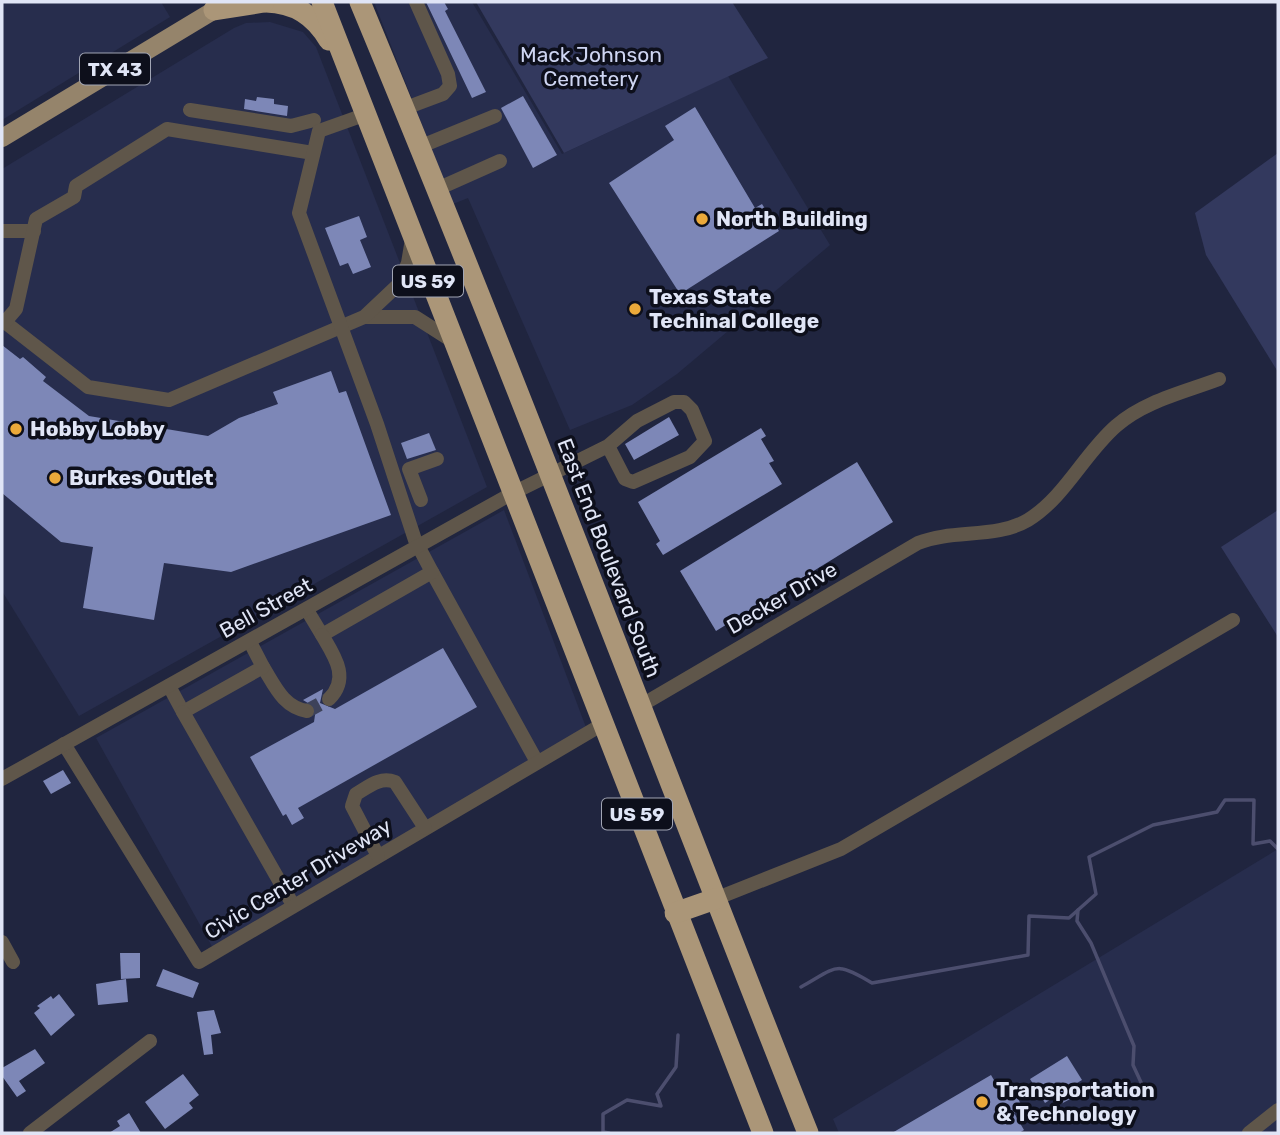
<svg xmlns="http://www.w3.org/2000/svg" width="1280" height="1135" viewBox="0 0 1280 1135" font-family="Rubik,sans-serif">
<rect width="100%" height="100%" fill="#20253f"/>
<g fill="#272d4d">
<polygon points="2,2 161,2 170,17 2,120"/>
<polygon points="374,2 472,2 562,154 728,76 830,245 677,374 632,405 570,430 468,198 453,204"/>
<polygon points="270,22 303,32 316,47 487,487 79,716 2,591 2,169 234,28 246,23"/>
<polygon points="504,510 590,738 214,950 96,738"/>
<polygon points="1278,849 1278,1133 839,1133 833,1119"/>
</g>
<g fill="#33395e">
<polygon points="476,2 732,2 768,58 564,153"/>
<polygon points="1278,153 1278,372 1206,255 1195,213"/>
<polygon points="1278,510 1278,637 1221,547"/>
</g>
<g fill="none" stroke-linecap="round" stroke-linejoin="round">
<g stroke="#4c4e6e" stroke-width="3.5">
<polyline points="1078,910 1077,921 1091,943 1134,1046 1133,1065 1145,1091"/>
<path d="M801,987C837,967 835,960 872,983L1028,955L1029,916L1069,918L1096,894L1089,857L1153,825L1217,812L1225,800H1254L1253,844L1270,841L1278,849"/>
<polyline points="609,1133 603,1132 603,1114 627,1100 661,1106 657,1094 676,1067 678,1035"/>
</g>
</g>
<g fill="#7d87b7">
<polygon points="426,2 444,2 448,9 445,11 486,92 472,98"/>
<polygon points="523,96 557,155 533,168 501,108"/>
<polygon points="257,97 274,99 274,104 288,106 287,116 244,109 245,99 256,101"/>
<polygon points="695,107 755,208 762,204 779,231 680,294 609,183 674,140 665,126"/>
<polygon points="359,216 367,237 360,240 371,267 353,274 348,263 340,266 325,228"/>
<polygon points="2,345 20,359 23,357 46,377 43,381 89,416 208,436 239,418 278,404 273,392 331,371 339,393 346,391 391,515 231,572 164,563 154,620 83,608 93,547 61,542 2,493"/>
<polygon points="669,417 679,435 634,460 625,444"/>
<polygon points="761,428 766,436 761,439 774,461 769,463 782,484 663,555 656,544 660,541 638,502"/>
<polygon points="429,433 436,450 407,459 401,443"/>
<polygon points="857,462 893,522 716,631 680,571"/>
<polygon points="443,648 477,707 298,808 304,818 292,825 286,814 283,816 250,757 314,722 316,708 303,700 323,689 320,703 335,709"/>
<polygon points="63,770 71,783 51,794 43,781"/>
<polygon points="120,953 140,953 140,978 121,979"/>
<polygon points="163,969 199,983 193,998 156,986"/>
<polygon points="126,979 128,1002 98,1005 96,984"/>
<polygon points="59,994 75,1015 51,1036 34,1013 40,1008 37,1006 51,996 53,999"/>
<polygon points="214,1010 221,1033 211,1035 213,1054 204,1055 197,1012"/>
<polygon points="35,1049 45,1063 19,1081 26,1091 17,1097 2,1076 2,1068"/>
<polygon points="1067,1056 1082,1080 1067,1089 1072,1098 1061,1104 1056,1096 1045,1103 1030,1079"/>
<polygon points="183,1074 199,1095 189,1103 193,1108 165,1129 145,1102"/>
<polygon points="991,1075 1004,1097 1014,1091 1023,1108 1014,1113 1024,1130 1019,1133 892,1133"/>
<polygon points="129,1113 141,1133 109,1133 120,1126 117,1121"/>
</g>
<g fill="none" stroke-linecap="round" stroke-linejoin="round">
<polyline stroke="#3d425a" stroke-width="14" stroke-dasharray="14 7" stroke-linecap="butt" points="307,711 329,699"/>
<g stroke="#5f564a" stroke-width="14">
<polyline points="403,109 443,94 450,86 448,74 416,2"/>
<polyline points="190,110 291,126 314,120"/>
<polyline points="419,147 495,116"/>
<polyline points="435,190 500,161"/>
<polyline points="2,231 34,231"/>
<polyline points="366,317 415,317 451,340"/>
<polyline points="2,320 88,387 169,400 364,317 399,284 408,263 412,239"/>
<polyline points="5,322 16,309 36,219 74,197 76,186 167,129 313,153"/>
<polyline points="421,500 409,469 437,459"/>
<polyline points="432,572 537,762"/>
<polyline points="307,610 322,635 432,572 415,540 377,424 299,213 319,131 364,115"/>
<path d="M322,635C335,657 350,678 329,699"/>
<path d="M263,667C275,686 283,707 307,711"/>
<polyline points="169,686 183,712 263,667 250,642"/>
<path d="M640,706L918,543C953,529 996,539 1028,520C1065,497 1084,454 1116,426C1144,401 1185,392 1219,379"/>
<polyline points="183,712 293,905"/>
<polyline points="64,744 199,962 603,724"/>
<polyline points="2,779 511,494 608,446 637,421 674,402 684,402 692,410 705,441 690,457 633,482 625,479 608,446"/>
<path d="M378,856L352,806L356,794C368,787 380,776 395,782L425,828"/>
<polyline points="715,899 841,849 1233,620"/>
<polyline points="2,942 13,962"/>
<polyline points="30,1133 150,1041"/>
<polyline points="1249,1133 1278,1110"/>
</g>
<polyline stroke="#95846b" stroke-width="18" points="2,138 226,3"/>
<g stroke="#ab9678" stroke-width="21">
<path d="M266,2C295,3 314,15 329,40"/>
<polyline points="322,2 763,1133"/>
<path d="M360,2C516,376 658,756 808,1133"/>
<polyline points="214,10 264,2"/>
<polyline points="675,913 715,899"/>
</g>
</g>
<g fill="#eba93a" stroke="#0d0f1b" stroke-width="2.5">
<circle cx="702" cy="219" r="7"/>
<circle cx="635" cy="309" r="7"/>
<circle cx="16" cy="429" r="7"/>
<circle cx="55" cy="478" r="7"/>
<circle cx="982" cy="1102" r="7"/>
</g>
<g text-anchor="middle" stroke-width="7" stroke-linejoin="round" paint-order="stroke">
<g fill="#0d0f1b" stroke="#a1a5b4" stroke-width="2">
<rect x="80" y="53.5" width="70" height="31" rx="5"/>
<rect x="393" y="265.5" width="70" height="31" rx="5"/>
<rect x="602" y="798.5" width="70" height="31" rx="5"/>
</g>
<g font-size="19" font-weight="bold" fill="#e0e5f6">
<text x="115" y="76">TX 43</text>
<text x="428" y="288">US 59</text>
<text x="637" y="821">US 59</text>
</g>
<g font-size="21" fill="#ced5f2" stroke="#0d0f1b">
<text x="591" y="62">Mack Johnson<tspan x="591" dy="24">Cemetery</tspan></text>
</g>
<g font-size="21" font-weight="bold" fill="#e0e5f6" stroke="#0d0f1b" text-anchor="start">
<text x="716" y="226">North Building</text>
<text x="649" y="304">Texas State<tspan x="649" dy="24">Techinal College</tspan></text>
<text x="30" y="436">Hobby Lobby</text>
<text x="69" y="485">Burkes Outlet</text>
<text x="996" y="1097">Transportation<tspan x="996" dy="24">&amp; Technology</tspan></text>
</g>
<g font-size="21" fill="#e0e5f6" stroke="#0d0f1b">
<text transform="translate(609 558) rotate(69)" y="7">East End Boulevard South</text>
<text transform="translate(782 598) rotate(-30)" y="7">Decker Drive</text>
<text transform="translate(266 608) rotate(-29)" y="7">Bell Street</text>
<text transform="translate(298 879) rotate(-31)" y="7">Civic Center Driveway</text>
</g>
</g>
<rect width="1280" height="1135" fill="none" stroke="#e0e5f6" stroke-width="7"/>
</svg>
